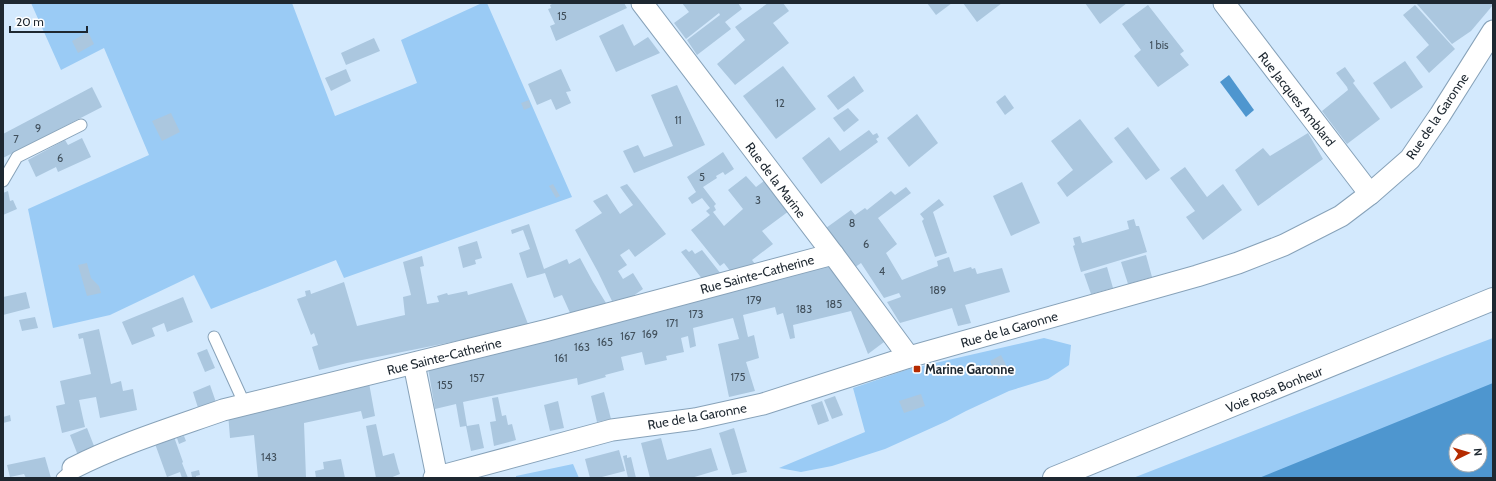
<svg xmlns="http://www.w3.org/2000/svg" width="1496" height="481" viewBox="0 0 1496 481" font-family="Cabin,sans-serif">
<rect width="100%" height="100%" fill="#d3e9fd"/>
<g fill="#9acbf5" fill-rule="evenodd">
<polygon points="31,3 292,3 335,116 417,83 401,40 482,3 487,3 572,197 344,278 336,260 211,309 194,275 110,315 53,328 28,209 149,155 104,48 61,70"/>
<polygon points="1044,338 1071,345 1069,365 1048,379 1009,391 966,411 947,421 885,449 832,466 801,472 779,468 865,432 853,388 909,369"/>
<path d="M1493,338V478H1133L1445,356ZM1456,441H1480V465H1456Z"/>
<polygon points="573,464 579,478 516,478 516,476"/>
</g>
<g fill="#4e96cf" fill-rule="evenodd">
<polygon points="1229,75 1254,110 1246,117 1220,82"/>
<path d="M1493,383V478H1259ZM1456,441H1480V465H1456Z"/>
</g>
<g fill="#abc7df">
<polygon points="554,3 624,3 627,8 556,41 550,26 555,24 548,9 551,8 550,5"/>
<polygon points="682,3 738,3 742,9 725,22 731,29 697,55 687,40 720,15 719,13 686,39 674,23 689,12"/>
<polygon points="768,3 783,3 789,11 773,23 789,43 735,85 717,64 745,40 735,27"/>
<polygon points="927,3 952,3 936,15"/>
<polygon points="963,3 1002,3 977,22"/>
<polygon points="1085,3 1127,3 1100,24"/>
<polygon points="1416,3 1493,3 1493,5 1471,31 1452,44"/>
<polygon points="1148,5 1184,51 1180,54 1189,65 1158,87 1134,56 1141,50 1122,24"/>
<polygon points="1415,5 1455,49 1429,73 1416,57 1429,45 1403,15"/>
<polygon points="623,24 634,46 648,37 660,53 616,72 599,36"/>
<polygon points="88,32 94,44 78,53 72,41"/>
<polygon points="374,38 380,51 346,65 341,53"/>
<polygon points="1405,61 1423,87 1391,109 1373,83"/>
<polygon points="783,66 816,109 776,139 743,96"/>
<polygon points="1345,67 1355,81 1353,83 1380,119 1347,144 1322,111 1348,90 1347,87 1336,73"/>
<polygon points="346,69 351,81 331,91 325,78"/>
<polygon points="561,69 571,91 566,92 571,103 556,110 551,99 537,105 528,84"/>
<polygon points="854,76 864,91 838,110 827,96"/>
<polygon points="677,85 705,145 634,173 623,151 638,145 644,157 673,146 651,95"/>
<polygon points="92,87 102,107 3,158 3,134"/>
<polygon points="1005,95 1014,108 1005,115 996,102"/>
<polygon points="529,100 531,107 524,110 521,103"/>
<polygon points="848,108 859,120 844,132 833,118"/>
<polygon points="171,113 180,132 162,141 152,121"/>
<polygon points="917,114 938,143 909,167 887,138"/>
<polygon points="1080,119 1113,162 1067,197 1057,183 1073,170 1051,141"/>
<polygon points="1128,127 1160,170 1146,180 1114,138"/>
<polygon points="869,130 873,135 877,133 879,137 876,139 878,142 821,184 802,158 829,137 840,151"/>
<polygon points="1308,133 1323,159 1258,206 1235,170 1263,148 1270,156"/>
<polygon points="82,138 91,157 58,172 56,167 36,177 28,160 65,140 68,145"/>
<polygon points="723,152 734,169 725,175 723,172 716,176 717,178 703,187 716,204 714,206 716,210 713,212 724,226 743,209 728,190 746,176 756,187 764,181 789,211 762,231 773,244 752,260 758,268 734,276 724,263 720,266 691,230 710,215 706,211 710,208 702,198 692,204 688,198 696,192 687,177"/>
<polygon points="1185,167 1207,197 1223,184 1242,210 1203,240 1186,217 1195,211 1170,178"/>
<polygon points="1022,182 1040,223 1011,236 993,196"/>
<polygon points="553,184 560,196 556,198 549,186"/>
<polygon points="627,184 666,234 635,257 629,249 620,255 627,265 618,271 623,279 633,273 643,289 633,296 633,297 612,301 598,272 575,230 602,213 593,201 607,194 620,214 633,205 620,187"/>
<polygon points="906,187 911,193 878,218 897,244 886,253 902,280 938,266 937,261 949,257 954,272 971,267 972,269 975,268 977,274 1002,268 1010,292 965,305 971,323 958,326 952,308 900,323 887,302 901,297 899,293 884,298 861,263 854,268 826,228 851,210 855,215 865,208 867,210 891,191 895,195"/>
<polygon points="8,191 10,201 13,200 17,209 3,215 3,193"/>
<polygon points="939,199 944,205 933,212 947,253 935,257 922,221 924,219 920,214"/>
<polygon points="1134,219 1136,226 1139,226 1147,252 1081,272 1073,246 1075,245 1073,238 1080,236 1082,243 1129,229 1127,221"/>
<polygon points="529,224 544,269 567,259 569,264 580,258 593,282 606,303 571,315 562,295 554,298 545,273 527,278 519,253 530,249 523,230 512,234 511,230"/>
<polygon points="477,241 482,258 475,260 476,264 463,268 458,247"/>
<polygon points="686,249 689,252 692,250 695,254 702,250 725,279 707,285 681,252"/>
<polygon points="1146,255 1152,277 1128,284 1121,262"/>
<polygon points="422,256 424,266 420,267 427,304 439,302 437,296 447,293 448,295 467,291 468,295 512,283 528,324 457,341 347,363 319,370 312,347 318,345 314,333 311,335 297,299 306,296 305,291 310,290 311,294 344,282 357,326 405,315 403,297 411,295 403,262"/>
<polygon points="87,263 91,278 99,286 101,293 87,296 78,265"/>
<polygon points="829,266 835,267 884,342 868,354 851,311 793,325 795,338 790,339 783,313 777,315 775,307 743,315 748,337 754,335 759,358 746,362 755,391 729,397 718,344 739,339 733,318 693,328 696,346 690,348 688,336 681,338 684,352 666,356 667,360 645,365 642,352 621,357 624,370 605,375 606,377 578,385 577,378 463,402 467,426 479,424 484,448 471,451 466,426 460,427 456,404 435,409 428,368"/>
<polygon points="1107,267 1113,288 1091,294 1084,274"/>
<polygon points="26,292 30,308 3,315 3,297"/>
<polygon points="183,297 193,322 167,332 164,323 152,328 155,336 132,345 122,322"/>
<polygon points="35,317 38,328 22,331 19,320"/>
<polygon points="99,329 111,384 121,381 123,391 133,389 137,410 100,418 96,397 79,400 85,427 62,433 56,406 65,404 60,381 91,374 83,338 79,339 78,334"/>
<polygon points="207,349 215,368 205,372 197,353"/>
<polygon points="1001,355 1010,373 998,379 990,361"/>
<polygon points="369,383 375,416 363,419 361,411 304,423 306,478 258,478 254,435 230,438 228,413"/>
<polygon points="210,385 218,408 200,414 193,392"/>
<polygon points="604,392 611,419 597,422 591,396"/>
<polygon points="921,394 925,406 904,413 899,401"/>
<polygon points="835,396 843,415 832,419 824,400"/>
<polygon points="498,397 502,416 506,415 508,425 512,424 516,440 494,446 490,422 496,421 492,398"/>
<polygon points="558,401 564,428 550,431 544,405"/>
<polygon points="822,401 829,421 818,425 811,405"/>
<polygon points="10,415 11,421 3,423 3,417"/>
<polygon points="376,424 383,456 394,453 398,468 400,474 390,478 376,478 366,426"/>
<polygon points="87,428 96,451 79,458 70,435"/>
<polygon points="734,428 747,472 732,475 719,433"/>
<polygon points="173,434 183,462 182,463 188,478 182,478 180,472 167,477 154,441"/>
<polygon points="184,436 186,441 179,444 177,438"/>
<polygon points="661,438 667,460 711,448 718,470 691,478 650,478 641,443"/>
<polygon points="619,450 625,471 598,478 590,478 585,459"/>
<polygon points="627,455 627,458 631,457 636,478 628,478 623,456"/>
<polygon points="45,457 51,478 26,478 24,474 10,477 7,465"/>
<polygon points="341,459 345,478 316,478 315,471 324,469 323,462"/>
<polygon points="199,470 200,475 196,476 196,478 189,478 192,477 191,472"/>
</g>
<g fill="none" stroke-linecap="round" stroke-linejoin="round">
<defs>
<g id="service">
<polyline points="3,181 17,157 81,125"/>
<polyline points="214,337 245,405"/>
<polyline points="62,478 73,468"/>
</g>
<g id="minor">
<polyline points="642,3 833,254 909,357"/>
<polyline points="1224,3 1370,194"/>
<polyline points="414,364 437,477"/>
<path d="M73,468C120,444 172,428 223,410L548,330L833,254"/>
<polyline points="434,478 612,430 695,419 763,404 909,357 1197,276 1238,263 1284,245 1341,216 1370,194 1410,159 1440,115 1493,31"/>
</g>
<polyline id="tertiary" points="1054,478 1493,299"/>
</defs>
<use href="#service" stroke="#87a2b9" stroke-width="13"/>
<use href="#minor" stroke="#87a2b9" stroke-width="23"/>
<use href="#tertiary" stroke="#87a2b9" stroke-width="24"/>
<use href="#service" stroke="#fff" stroke-width="11"/>
<use href="#minor" stroke="#fff" stroke-width="21"/>
<use href="#tertiary" stroke="#fff" stroke-width="22"/>
</g>
<rect fill="#b52b00" stroke="#fff" stroke-width="1.5" x="913" y="365" width="8" height="8" rx="2"/>
<g text-anchor="middle" stroke-width="3.5" stroke-linejoin="round" paint-order="stroke">
<g font-size="11" fill="#41505c">
<text x="562" y="20">15</text>
<text x="1159" y="49">1 bis</text>
<text x="780" y="107">12</text>
<text x="678" y="124">11</text>
<text x="38" y="132">9</text>
<text x="16" y="143">7</text>
<text x="60" y="162">6</text>
<text x="702" y="181">5</text>
<text x="758" y="204">3</text>
<text x="852" y="227">8</text>
<text x="866" y="248">6</text>
<text x="882" y="275">4</text>
<text x="938" y="294">189</text>
<text x="754" y="304">179</text>
<text x="834" y="308">185</text>
<text x="804" y="313">183</text>
<text x="696" y="318">173</text>
<text x="672" y="327">171</text>
<text x="650" y="338">169</text>
<text x="628" y="340">167</text>
<text x="605" y="346">165</text>
<text x="582" y="351">163</text>
<text x="561" y="362">161</text>
<text x="738" y="381">175</text>
<text x="477" y="382">157</text>
<text x="445" y="389">155</text>
<text x="269" y="461">143</text>
</g>
<g font-size="13" fill="#1e2831" stroke="#fff">
<text transform="translate(1297 99) rotate(52)" y="5">Rue Jacques Amblard</text>
<text transform="translate(1437 116) rotate(-56)" y="5">Rue de la Garonne</text>
<text transform="translate(776 180) rotate(53)" y="5">Rue de la Marine</text>
<text transform="translate(757 274) rotate(-15)" y="5">Rue Sainte-Catherine</text>
<text transform="translate(1009 329) rotate(-16)" y="5">Rue de la Garonne</text>
<text transform="translate(444 356) rotate(-14)" y="5">Rue Sainte-Catherine</text>
<text transform="translate(1274 389) rotate(-22)" y="5">Voie Rosa Bonheur</text>
<text transform="translate(697 416) rotate(-10)" y="5">Rue de la Garonne</text>
</g>
<g font-size="13" font-weight="bold" fill="#1e2831" stroke="#fff" text-anchor="start">
<text x="925" y="374">Marine Garonne</text>
</g>
</g>
<rect width="1496" height="481" fill="none" stroke="#1e2831" stroke-width="8"/>
<g transform="translate(1468 453) rotate(85)"><circle r="19" fill="#ffffff" stroke="#a5a9ad"/>
<path d="M0-3L7 15L0 10L-7 15Z" fill="#b52b00"/>
<text y="-6" font-size="11" font-weight="bold" text-anchor="middle" fill="#1e2831">N</text>
</g>
<path d="M10 26v6h77v-6" fill="none" stroke="#1e2831" stroke-width="2"/>
<text x="16" y="26" font-size="12" fill="#1e2831" stroke="#ffffff" stroke-width="3" paint-order="stroke">20 m</text>
</svg>
